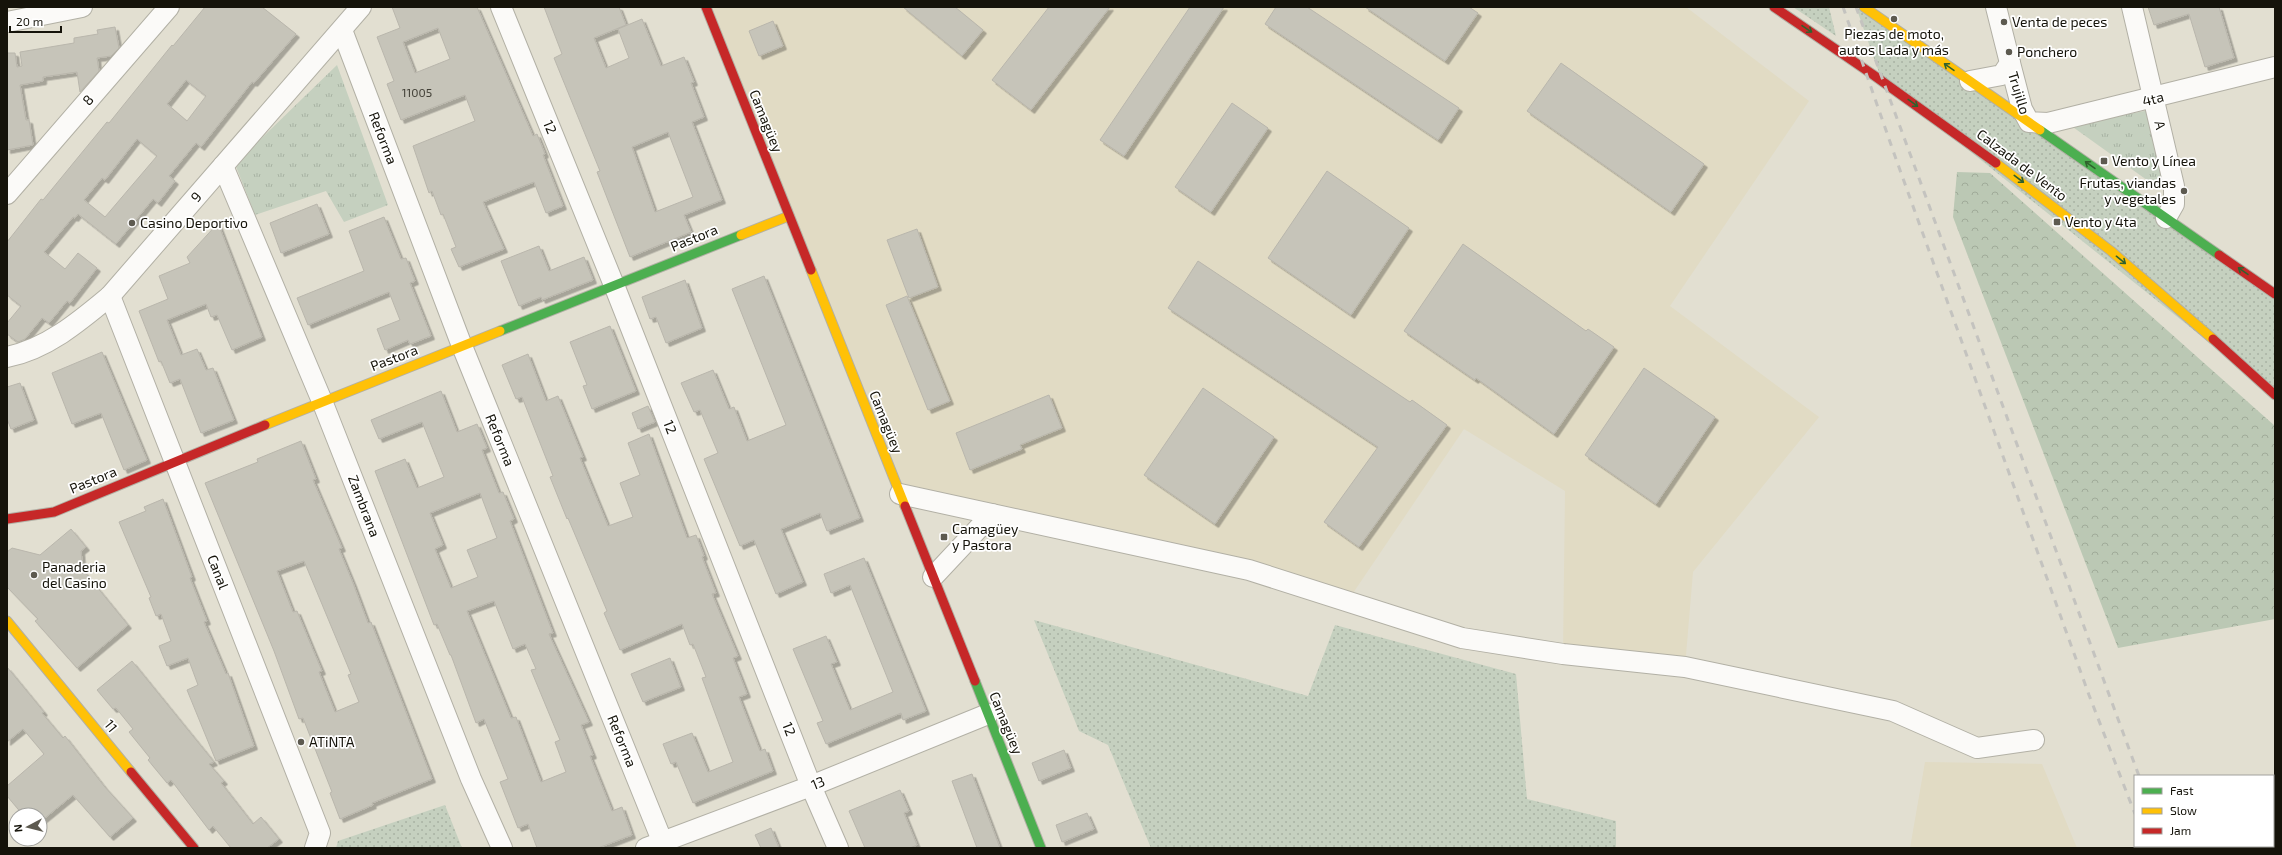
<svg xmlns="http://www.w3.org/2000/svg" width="2282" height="855" viewBox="0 0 2282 855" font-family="'Exo 2',sans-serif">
<defs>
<pattern id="grass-dots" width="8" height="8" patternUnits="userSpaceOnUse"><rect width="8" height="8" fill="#c5d0bf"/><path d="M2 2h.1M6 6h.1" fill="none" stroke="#a8b2a3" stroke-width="1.8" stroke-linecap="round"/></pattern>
<pattern id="forest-crowns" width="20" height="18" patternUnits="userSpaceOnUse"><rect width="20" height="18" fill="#bbc8b4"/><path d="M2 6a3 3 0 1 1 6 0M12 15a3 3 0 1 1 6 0" fill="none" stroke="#a0ab99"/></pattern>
<pattern id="park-tufts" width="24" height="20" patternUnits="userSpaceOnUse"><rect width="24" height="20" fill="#c5d0bf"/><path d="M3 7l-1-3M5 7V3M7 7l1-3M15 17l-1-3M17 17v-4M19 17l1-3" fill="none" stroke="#a8b2a3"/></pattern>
<filter id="shadow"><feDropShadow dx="3.5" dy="3.5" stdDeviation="0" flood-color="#0004"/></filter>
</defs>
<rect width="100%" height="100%" fill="#e2dfd1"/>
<g fill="#e1dbc4">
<polygon points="706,7 1686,7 1809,101 1670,306 1819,417 1693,572 1685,667 1563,654 1565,491 1464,429 1347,602 900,494"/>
<polygon points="1925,762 2042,764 2077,848 1910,848"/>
</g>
<g fill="url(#grass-dots)">
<polygon points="1793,7 1829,7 1836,36"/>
<polygon points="1856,7 2275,294 2275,395 1882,81"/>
<polygon points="1034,620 1308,696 1335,625 1516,674 1527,799 1616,821 1616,848 1151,848 1108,745 1079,731"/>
<polygon points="445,805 462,848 336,848 338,841"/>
</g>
<polygon fill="url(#forest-crowns)" points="1957,172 1990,173 2275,426 2275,619 2118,648 1953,217"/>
<g fill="url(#park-tufts)">
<polygon points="337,65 388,205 344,222 326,191 255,215 235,164"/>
<polygon points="2150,110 2167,185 2158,188 2070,125"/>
</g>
<g fill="#c6c4b9" stroke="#b9b6ac" fill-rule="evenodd" filter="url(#shadow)">
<path d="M205,7H262L296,34L254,83L252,82L201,147L196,143L169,176L175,181L158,203L153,199L116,244L78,214L75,218L73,217L44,252L65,269L78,253L97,268L70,303L67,301L49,323L42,318L25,339L18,342L7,334V323L21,306L7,295V242L41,199L43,200L107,122L109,123L172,45L173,46ZM186,80L206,96L187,121L167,104ZM137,139L157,156L105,217L84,200L102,178L105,180Z"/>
<path d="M392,7H477L533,136L537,134L545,154L543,155L563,206L546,213L534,182L483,202L504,249L459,267L451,249L456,247L443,214L441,215L432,191L429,193L413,146L475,121L465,95L401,120L387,84L394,81L377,37L400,28ZM438,28L450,59L415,73L403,42Z"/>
<path d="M544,7H619L626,25L594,38L606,68L629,58L618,29L642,19L661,66L684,57L694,82L691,83L704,117L692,122L722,200L684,215L691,232L630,257L597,172L600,171L554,58L562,54ZM668,132L693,197L655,212L632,147Z"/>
<polygon points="903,7 955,7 983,30 962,56"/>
<polygon points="1049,7 1110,7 1031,110 992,80"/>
<polygon points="1190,7 1224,7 1124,156 1100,140"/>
<polygon points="1276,7 1307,7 1459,108 1438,140 1265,24"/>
<polygon points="1365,7 1469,7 1478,13 1445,61"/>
<polygon points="2148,7 2219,7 2234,58 2205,67 2189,14 2154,25"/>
<polygon points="773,21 783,46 759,56 749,31"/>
<polygon points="115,27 119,48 111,56 97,58 99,71 80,92 77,72 43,77 43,81 20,85 26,120 29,120 33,145 7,150 7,53 15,53 17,67 22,66 20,52 74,43 74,38 98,34 97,30"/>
<polygon points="1561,63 1704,164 1671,212 1527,111"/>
<polygon points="1232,103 1268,128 1211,212 1175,187"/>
<polygon points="1327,171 1409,228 1351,315 1268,258"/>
<polygon points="317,204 329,234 281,253 270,223"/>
<polygon points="384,217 401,259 406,258 415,281 410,283 431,336 410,344 408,340 385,350 377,329 400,320 389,292 308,325 297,298 364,271 349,231"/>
<polygon points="218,223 262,337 232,350 217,315 211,317 206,304 167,320 181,355 197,349 206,370 213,368 234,420 201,433 180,379 170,383 161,361 159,362 139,311 168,299 159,276 190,263 187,257"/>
<polygon points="917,229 938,287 909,298 887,240"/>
<polygon points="1463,244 1586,331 1588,329 1614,347 1554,434 1476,378 1475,380 1404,331"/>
<polygon points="539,246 549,271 584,257 593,280 542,300 541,297 519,306 501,261"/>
<polygon points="1198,261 1410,402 1412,400 1447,425 1359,547 1324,522 1378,447 1168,308"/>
<polygon points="764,276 860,518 827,531 820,513 781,529 803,582 776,594 754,540 740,546 704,459 718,453 700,410 694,412 681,383 713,370 729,409 734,407 747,441 786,425 732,289"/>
<polygon points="685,280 702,328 666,343 656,317 650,319 642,297"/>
<polygon points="907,296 950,401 928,410 886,305"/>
<polygon points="610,326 636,391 592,409 583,386 587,385 570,342"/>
<polygon points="102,352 147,460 124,470 101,413 72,424 52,373"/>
<polygon points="528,354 546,401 558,396 583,457 580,458 608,526 633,517 620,483 640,475 628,443 649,434 687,538 696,535 704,556 702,557 716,593 712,594 738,656 733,658 747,694 739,697 760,751 765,749 773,771 693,803 676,762 671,764 663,744 692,733 708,772 733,762 702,678 706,677 693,644 690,645 682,624 620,650 604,613 607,611 568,518 567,519 550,477 553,476 522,397 516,399 502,365"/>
<polygon points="1644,368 1715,417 1656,504 1585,455"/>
<polygon points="20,383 34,420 11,429 7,419 7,387"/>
<polygon points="1203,388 1274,437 1215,524 1144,475"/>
<path d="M441,391L457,432L477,424L487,448L482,450L499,493L503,492L514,519L510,521L553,633L549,634L589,722L581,725L593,755L590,756L612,811L622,807L632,835L598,848H537L528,824L518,828L500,782L508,779L484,719L476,723L451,655H450L437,624L434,625L375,471L405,459L417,488L444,477L422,422L379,439L371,420ZM480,493L497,538L467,550L478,577L451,588L435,549L443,545L430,513ZM494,601L513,649L525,644L536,669L531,670L560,740L555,742L566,772L541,782L516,717L511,718L467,611Z"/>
<polygon points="1049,395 1062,428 1020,445 1022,449 970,470 956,433"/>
<polygon points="648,406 655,422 638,429 632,413"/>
<path d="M301,441L316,479L313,480L342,548L339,549L353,583L368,623L371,622L432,779L372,803L373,805L340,819L330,793L332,792L303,718L299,719L274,651L205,483L258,462L257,459ZM304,561L351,674L348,675L359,702L335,712L319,672L322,671L311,645L297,611L293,612L277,571Z"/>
<polygon points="163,499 192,577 190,578 207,621 204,622 226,674 228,673 254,746 216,761 187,690 198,685 188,658 167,666 159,646 171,641 161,614 156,616 149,598 151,597 119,522 146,511 144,507"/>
<polygon points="71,529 86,547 81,551 83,570 128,625 77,668 35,621 38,619 7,587 7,552 12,548 40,555"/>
<polygon points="864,558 926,711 903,720 901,713 826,744 817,723 823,721 793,649 826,636 837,662 831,664 850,710 893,692 850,585 831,593 824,574"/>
<polygon points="670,658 681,687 643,702 631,674"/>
<polygon points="132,661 214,762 209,764 224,781 221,783 253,824 261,817 279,839 267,848 231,848 213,826 209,830 171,780 167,783 148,760 150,758 129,732 133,729 116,708 113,709 97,690"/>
<polygon points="7,667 44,712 42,713 63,738 65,736 104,786 133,818 110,837 73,795 40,822 40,815 23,815 7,796 7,786 44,754 23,729 7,742"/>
<polygon points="1064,750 1071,768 1039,781 1032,763"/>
<polygon points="972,774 1000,848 977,848 952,781"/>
<polygon points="900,790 909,811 904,813 917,845 910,848 865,848 849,811"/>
<polygon points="1087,813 1094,829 1062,842 1056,825"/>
<polygon points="771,828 779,848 761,848 755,835"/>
</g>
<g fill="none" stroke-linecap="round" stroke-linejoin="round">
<defs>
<g id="street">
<polyline points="501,7 614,285 811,786 838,848"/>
<polyline points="2132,7 2174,186 2174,204 2166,218"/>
<polyline points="7,22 82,7"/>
<polyline points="342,30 462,346 665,848"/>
<polyline points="2010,63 2022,109 2029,122 2048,123 2275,67"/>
<polyline points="1970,81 2002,75 2010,63 1996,7"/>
<polyline points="223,166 322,401 471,779 502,848"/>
<polyline points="7,194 169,7"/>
<polyline points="110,296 320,833 315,848"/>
<path d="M7,357C47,349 80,321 110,296L361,7"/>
<polyline points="900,494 1249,570 1462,638 1563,654 1685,667 1893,711 1977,748 2034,740"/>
<polyline points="933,577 992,514"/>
<polyline points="646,848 811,786 988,714"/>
</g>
<g id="fast">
<polyline points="2040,130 2219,255"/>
<polyline points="500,331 741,235"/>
<polyline points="975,681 1041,848"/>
</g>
<g id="slow">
<polyline points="1864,7 2040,130"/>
<polyline points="1996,163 2111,251 2213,339"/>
<polyline points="741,235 789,216"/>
<polyline points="811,270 905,506"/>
<polyline points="265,425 500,331"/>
<polyline points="7,621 131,772"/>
</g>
<g id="jam">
<polyline points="706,7 811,270"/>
<polyline points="1774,7 1872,74 1996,163"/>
<polyline points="2219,255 2275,294"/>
<polyline points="2213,339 2275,395"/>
<polyline points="905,506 975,681"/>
<polyline points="7,519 54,512 265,425"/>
<polyline points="131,772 194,848"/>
</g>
</defs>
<use href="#street" stroke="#b2b0a5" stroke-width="22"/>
<use href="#fast" stroke="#b2b0a5" stroke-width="11"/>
<use href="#slow" stroke="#b2b0a5" stroke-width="11"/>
<use href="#jam" stroke="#b2b0a5" stroke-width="11"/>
<use href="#street" stroke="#fbfaf8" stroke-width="20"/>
<use href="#fast" stroke="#4caf50" stroke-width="9"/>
<use href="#slow" stroke="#ffc107" stroke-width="9"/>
<use href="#jam" stroke="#c62828" stroke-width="9"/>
<g stroke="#c4c3bf" stroke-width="3" stroke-dasharray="7 7" stroke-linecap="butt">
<polyline points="1843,7 1896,159 2089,695 2135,814"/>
<polyline points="1856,7 2139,776"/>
<polyline points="2147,846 2148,848"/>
<polyline points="2166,846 2167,848"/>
</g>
</g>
<defs><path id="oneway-shaft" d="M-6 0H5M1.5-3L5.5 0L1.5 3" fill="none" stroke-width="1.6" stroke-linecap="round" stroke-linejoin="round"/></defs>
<g stroke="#30612d">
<use href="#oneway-shaft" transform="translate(1807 29) rotate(34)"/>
<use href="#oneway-shaft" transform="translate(1949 67) rotate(-145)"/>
<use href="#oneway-shaft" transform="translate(1913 103) rotate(36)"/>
<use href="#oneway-shaft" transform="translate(2090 165) rotate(-145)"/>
<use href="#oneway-shaft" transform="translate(2019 179) rotate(37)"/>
<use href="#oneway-shaft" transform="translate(2121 260) rotate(39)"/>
<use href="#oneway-shaft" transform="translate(2243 271) rotate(-145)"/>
</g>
<g fill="#5d5a50" stroke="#fff" stroke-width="1.5">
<circle cx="1894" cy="19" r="4"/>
<circle cx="2004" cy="22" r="4"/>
<circle cx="2009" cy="52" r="4"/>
<rect x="2100" y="157" width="8" height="8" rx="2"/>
<circle cx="2184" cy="191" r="4"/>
<rect x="2053" y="218" width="8" height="8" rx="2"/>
<circle cx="132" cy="223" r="4"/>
<rect x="940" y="533" width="8" height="8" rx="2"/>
<circle cx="34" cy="575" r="4"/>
<circle cx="301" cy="742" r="4"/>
</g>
<g text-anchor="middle" stroke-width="3.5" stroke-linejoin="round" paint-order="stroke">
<g font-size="12" fill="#413f36">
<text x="417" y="97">11005</text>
</g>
<g font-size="14" fill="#15130a" stroke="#fff" text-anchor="start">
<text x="2012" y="27">Venta de peces</text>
<text x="1894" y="39" text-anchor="middle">Piezas de moto,<tspan x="1894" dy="16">autos Lada y más</tspan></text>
<text x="2017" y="57">Ponchero</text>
<text x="2112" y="166">Vento y Línea</text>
<text x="2176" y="188" text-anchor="end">Frutas, viandas<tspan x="2176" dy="16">y vegetales</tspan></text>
<text x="2065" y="227">Vento y 4ta</text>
<text x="140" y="228">Casino Deportivo</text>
<text x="952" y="534">Camagüey<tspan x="952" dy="16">y Pastora</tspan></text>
<text x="42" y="572">Panaderia<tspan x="42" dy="16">del Casino</tspan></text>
<text x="309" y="747">ATiNTA</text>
</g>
<g font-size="14" fill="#15130a" stroke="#fff">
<text transform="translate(2019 93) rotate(73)" y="5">Trujillo</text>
<text transform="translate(2153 99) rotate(-14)" y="5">4ta</text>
<text transform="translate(88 100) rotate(-49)" y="5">8</text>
<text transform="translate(766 121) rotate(68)" y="5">Camagüey</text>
<text transform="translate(2160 125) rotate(77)" y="5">A</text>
<text transform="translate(550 127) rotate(68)" y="5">12</text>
<text transform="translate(383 138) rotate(69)" y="5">Reforma</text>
<text transform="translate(2022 165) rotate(37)" y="5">Calzada de Vento</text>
<text transform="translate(196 197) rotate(-49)" y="5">9</text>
<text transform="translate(694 238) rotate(-22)" y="5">Pastora</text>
<text transform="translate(394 358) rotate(-21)" y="5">Pastora</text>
<text transform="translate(886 422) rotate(68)" y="5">Camagüey</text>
<text transform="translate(670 427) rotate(69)" y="5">12</text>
<text transform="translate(500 440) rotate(68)" y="5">Reforma</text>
<text transform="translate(93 480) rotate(-22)" y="5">Pastora</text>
<text transform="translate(364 506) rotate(69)" y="5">Zambrana</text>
<text transform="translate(218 572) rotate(69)" y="5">Canal</text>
<text transform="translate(1006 723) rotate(68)" y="5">Camagüey</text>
<text transform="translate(111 726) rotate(51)" y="5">11</text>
<text transform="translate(789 729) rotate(69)" y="5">12</text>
<text transform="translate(622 741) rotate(68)" y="5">Reforma</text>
<text transform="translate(818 783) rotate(-22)" y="5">13</text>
</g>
</g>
<rect width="2282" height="855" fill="none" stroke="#15130a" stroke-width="16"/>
<rect x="2134" y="775" width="140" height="72" fill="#ffffff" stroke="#a1a19d"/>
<rect x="2142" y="788" width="20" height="6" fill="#4caf50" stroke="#a1a19d"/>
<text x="2170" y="795" font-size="12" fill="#15130a">Fast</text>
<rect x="2142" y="808" width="20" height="6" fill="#ffc107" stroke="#a1a19d"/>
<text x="2170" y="815" font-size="12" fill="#15130a">Slow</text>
<rect x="2142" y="828" width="20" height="6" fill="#c62828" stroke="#a1a19d"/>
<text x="2170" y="835" font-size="12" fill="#15130a">Jam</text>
<g transform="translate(28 827) rotate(263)"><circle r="19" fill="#ffffff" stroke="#a1a19d"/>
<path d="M0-3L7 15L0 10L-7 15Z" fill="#5d5a50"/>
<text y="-6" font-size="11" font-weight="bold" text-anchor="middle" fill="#15130a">N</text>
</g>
<path d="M10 26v6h51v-6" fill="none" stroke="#15130a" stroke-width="2"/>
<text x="16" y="26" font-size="12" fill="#15130a" stroke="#ffffff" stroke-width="3" paint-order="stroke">20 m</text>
</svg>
